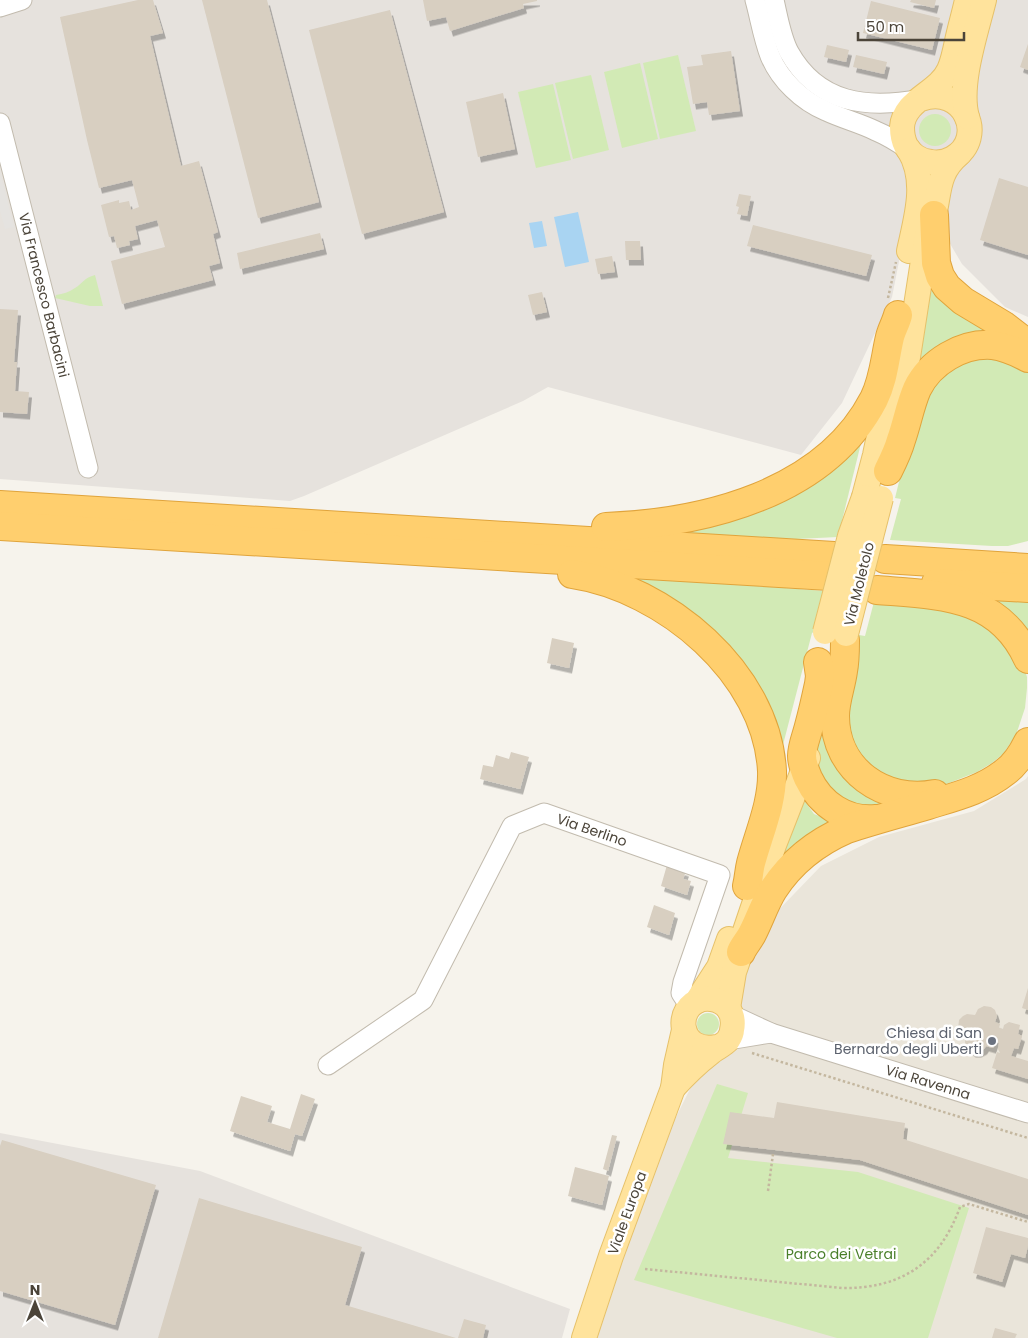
<svg xmlns="http://www.w3.org/2000/svg" width="1028" height="1338" viewBox="0 0 1028 1338" font-family="Poppins,sans-serif">
<defs>
<filter id="shadow"><feDropShadow dx="3" dy="5.5" stdDeviation="0" flood-color="#0004"/></filter>
</defs>
<rect width="100%" height="100%" fill="#f6f3ec"/>
<polygon fill="#eae5da" points="1028,776 1028,1338 596,1338 659,1151 709,1051 742,979 765,924 821,866 879,837 974,811 1026,779"/>
<g fill="#e6e2dd">
<polygon points="0,0 1028,0 1028,317 1005,307 962,264 942,230 905,231 892,297 842,403 801,455 548,387 523,401 304,496 290,501 0,479"/>
<polygon points="0,1133 200,1171 570,1309 562,1338 0,1338"/>
</g>
<g fill="#d2eab5">
<polygon points="678,55 696,131 660,139 643,63"/>
<polygon points="640,63 658,139 622,148 604,72"/>
<polygon points="591,75 609,150 573,159 555,83"/>
<polygon points="553,84 571,160 536,168 518,92"/>
<circle cx="935" cy="130" r="16"/>
<polygon points="929,272 996,328 918,372"/>
<path d="M95,275L103,306H90L55,298L56,295C63,294 69,292 75,288C83,283 84,278 95,275Z"/>
<polygon points="968,355 1028,365 1028,541 1008,546 992,546 890,540 901,499 895,498 920,397"/>
<polygon points="863,435 838,537 796,539 662,534"/>
<polygon points="622,576 825,591 815,631 812,633 778,764 763,710"/>
<polygon points="875,598 974,611 1023,664 1027,677 1027,688 1025,708 1016,735 1003,754 992,763 977,772 944,785 899,787 850,750 843,698 859,635 865,636"/>
<polygon points="995,599 1028,601 1028,641 994,600"/>
<polygon points="824,726 882,796 885,810 837,803 812,762"/>
<polygon points="801,796 814,814 840,824 771,873"/>
<circle cx="708" cy="1024" r="11"/>
<polygon points="717,1084 748,1093 728,1158 858,1172 969,1208 928,1338 837,1338 634,1280"/>
</g>
<polygon fill="#e5e3e0" points="0,172 14,227 5,229 0,211"/>
<g fill="#a9d4f2">
<polygon points="578,212 589,262 565,267 554,217"/>
<polygon points="542,221 547,246 534,248 529,223"/>
</g>
<g fill="#d8cfc1" filter="url(#shadow)">
<polygon points="138,0 153,0 163,33 150,36 181,166 199,161 218,232 213,234 220,263 209,266 213,280 122,304 111,261 165,247 157,220 135,226 138,239 129,241 130,245 117,248 114,236 109,237 101,205 119,200 119,203 129,201 131,210 139,207 132,180 99,188 87,140 60,17"/>
<polygon points="202,0 267,0 319,202 258,218"/>
<polygon points="423,0 537,0 537,1 523,4 524,8 450,31 446,17 427,21"/>
<polygon points="911,0 936,0 934,8 910,2"/>
<polygon points="871,1 940,18 932,50 863,33"/>
<polygon points="390,10 444,212 362,234 309,30"/>
<polygon points="1028,44 1028,70 1020,67"/>
<polygon points="827,45 849,50 846,62 824,57"/>
<polygon points="731,51 740,111 709,115 707,102 693,104 687,67 703,65 701,55"/>
<polygon points="856,55 887,62 884,74 853,67"/>
<polygon points="503,93 515,149 478,157 466,102"/>
<polygon points="999,178 1028,187 1028,255 980,240"/>
<polygon points="739,194 751,196 747,216 737,214 739,207 736,206"/>
<polygon points="753,225 872,255 866,276 747,246"/>
<polygon points="320,233 324,249 240,269 237,253"/>
<polygon points="625,241 640,241 641,260 626,260"/>
<polygon points="612,256 615,272 598,274 595,259"/>
<polygon points="542,292 547,312 533,315 528,295"/>
<polygon points="0,309 18,310 14,362 17,362 15,391 29,392 27,414 0,412"/>
<polygon points="552,638 574,643 569,668 547,663"/>
<polygon points="511,752 529,757 520,789 480,779 483,765 493,767 496,755 509,759"/>
<polygon points="667,865 686,871 683,879 691,881 687,895 661,886"/>
<polygon points="654,905 675,913 669,935 647,927"/>
<polygon points="1028,988 1028,1010 1022,1008"/>
<polygon points="984,1006 991,1007 995,1010 997,1016 995,1022 1000,1024 999,1028 1003,1029 1004,1025 1009,1022 1020,1025 1018,1034 1022,1036 1018,1049 1014,1048 1011,1056 1028,1061 1028,1079 992,1068 997,1052 1000,1053 998,1049 999,1043 995,1042 993,1048 986,1046 984,1049 978,1052 973,1052 966,1047 965,1042 965,1036 962,1034 958,1029 959,1020 963,1016 967,1014 975,1015 978,1009"/>
<polygon points="301,1094 315,1099 302,1136 295,1134 290,1151 230,1131 241,1096 272,1106 267,1122 290,1129"/>
<polygon points="777,1102 905,1123 903,1139 1028,1179 1028,1215 860,1160 723,1144 730,1112 774,1118"/>
<polygon points="612,1135 617,1136 608,1171 603,1169"/>
<polygon points="2,1140 156,1185 115,1325 0,1291 0,1146"/>
<polygon points="575,1167 609,1176 602,1205 568,1196"/>
<polygon points="199,1198 362,1247 345,1305 456,1338 158,1338"/>
<polygon points="986,1227 1028,1238 1028,1246 1025,1258 1011,1254 1002,1282 973,1273"/>
<polygon points="464,1319 486,1325 483,1338 458,1338"/>
<polygon points="995,1328 1017,1334 1015,1338 992,1338"/>
</g>
<g fill="none" stroke-linecap="round" stroke-linejoin="round">
<defs>
<g id="minor">
<path d="M755,0C760,18 763,38 770,56C780,80 802,101 826,111C843,119 860,123 876,131C888,136 899,143 909,150"/>
<path d="M774,0C778,17 781,37 789,52C818,104 867,109 921,99"/>
<polyline points="0,7 22,0"/>
<polyline points="0,123 88,468"/>
<polyline points="732,1015 771,1033 1028,1113"/>
<polyline points="728,1040 771,1033"/>
<polyline points="328,1065 423,1000 512,826 544,813 720,875 683,982 681,993 690,1007"/>
</g>
<g id="major">
<path d="M921,99C963,84 988,137 953,158C946,162 938,163 931,162C921,161 911,155 906,146C903,140 902,134 902,127C904,99 938,94 949,70C953,61 955,51 957,41C960,27 964,14 967,0"/>
<path d="M967,117C958,85 976,33 984,0"/>
<path d="M909,251C916,218 928,181 909,150"/>
<path d="M899,415L927,235C929,228 933,223 934,216C940,190 937,173 959,154"/>
<polyline points="864,497 875,455 889,388"/>
<polyline points="697,1001 719,967 729,939"/>
<polyline points="728,1008 734,972 743,946 745,931 774,845 808,758"/>
<path d="M673,1088C684,1076 696,1064 709,1054C714,1049 724,1045 728,1040C730,1037 732,1033 732,1030C734,1021 732,1011 725,1005C719,1000 711,998 703,999C672,1007 679,1054 716,1047"/>
<polyline points="584,1338 611,1256 673,1088 676,1065 684,1030"/>
</g>
<g id="highway">
<polyline points="934,215 936,263 940,276 947,287 963,301 1003,325 1028,344"/>
<path d="M888,471C893,461 898,451 901,440C907,423 910,405 917,389C930,362 962,343 992,345C1005,347 1017,352 1028,358"/>
<polyline points="0,505 834,556"/>
<polyline points="0,526 829,576"/>
<path d="M606,527C704,523 825,494 874,399C884,379 885,358 890,337C892,329 896,323 898,315"/>
<polyline points="885,559 1028,568"/>
<path d="M572,574C665,588 767,673 772,771C773,803 759,833 751,863C749,871 749,878 747,886"/>
<polyline points="936,583 1028,588"/>
<path d="M877,590C939,595 999,594 1028,659"/>
<path d="M845,640C845,651 845,661 843,671C841,686 835,701 835,716C835,770 884,804 935,794"/>
<path d="M818,662L820,676L819,684C816,698 813,712 809,726C807,735 802,746 802,756C802,763 805,771 808,778C820,804 846,822 876,819"/>
<path d="M741,952C744,945 750,939 753,932C760,918 765,903 773,890C791,862 817,842 847,829C874,820 901,813 928,805C954,797 983,790 1005,772C1015,765 1022,754 1028,742"/>
</g>
</defs>
<use href="#minor" stroke="#c2bbae" stroke-width="21"/>
<use href="#major" stroke="#e6c16a" stroke-width="26"/>
<use href="#highway" stroke="#e0a43c" stroke-width="30"/>
<g stroke="#c4b79f" stroke-width="2.5" stroke-dasharray="2.5 2.5" stroke-linecap="butt">
<polyline points="888,298 896,262"/>
<polyline points="752,1053 1028,1138"/>
<polyline points="768,1191 773,1154"/>
<path d="M645,1269L842,1288C901,1289 940,1263 960,1207L969,1204L1028,1222"/>
</g>
<use href="#minor" stroke="#fff" stroke-width="19"/>
<use href="#major" stroke="#ffe39c" stroke-width="24"/>
<use href="#highway" stroke="#ffcf6e" stroke-width="28"/>
<defs>
<g id="major-bridge">
<polyline points="825,632 850,536 864,497"/>
<polyline points="846,634 881,498"/>
</g>
</defs>
<use href="#major-bridge" stroke="#e6c16a" stroke-width="26" stroke-linecap="butt"/>
<use href="#major-bridge" stroke="#ffe39c" stroke-width="24"/>
</g>
<circle fill="#6b7280" stroke="#fff" stroke-width="2" cx="992" cy="1041" r="5"/>
<g text-anchor="middle" stroke-width="5" stroke-linejoin="round" paint-order="stroke">
<g font-size="14" fill="#4b4439" stroke="#fff">
<text transform="translate(44 295) rotate(76)" y="5">Via Francesco Barbacini</text>
<text transform="translate(859 584) rotate(-76)" y="5">Via Moletolo</text>
<text transform="translate(592 830) rotate(19)" y="5">Via Berlino</text>
<text transform="translate(928 1082) rotate(17)" y="5">Via Ravenna</text>
<text transform="translate(627 1213) rotate(-70)" y="5">Viale Europa</text>
</g>
<g font-size="14" fill="#5b616d" stroke="#fff" text-anchor="end">
<text x="982" y="1038">Chiesa di San<tspan x="982" dy="16">Bernardo degli Uberti</tspan></text>
</g>
<g font-size="14" fill="#4a7f2a" stroke="#fff">
<text x="841" y="1259">Parco dei Vetrai</text>
</g>
</g>
<g transform="translate(35 1303)" stroke="#ffffff" stroke-width="4" paint-order="stroke">
<path d="M0-4L9 19L0 12L-9 19Z" fill="#4b4439"/>
<text y="-8" font-size="14" font-weight="bold" text-anchor="middle" fill="#4b4439">N</text>
</g>
<path d="M858 32v8h106v-8" fill="none" stroke="#4b4439" stroke-width="2.5"/>
<text x="866" y="32" font-size="15" fill="#4b4439" stroke="#ffffff" stroke-width="4" paint-order="stroke">50 m</text>
</svg>
